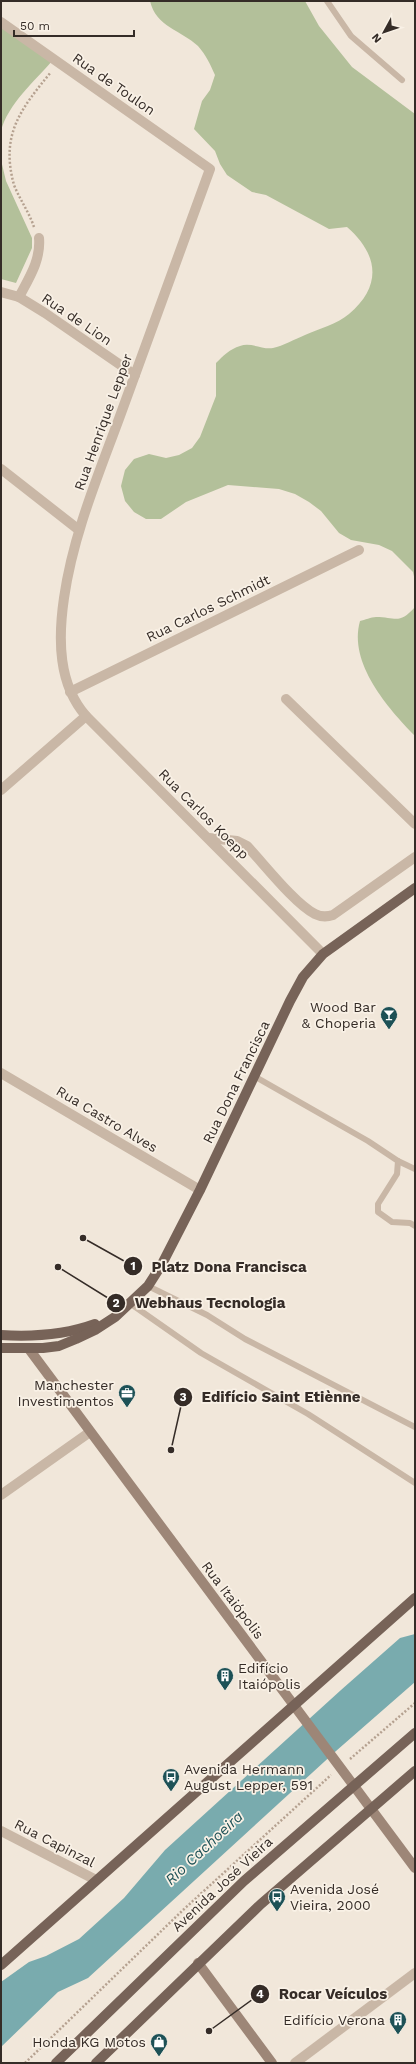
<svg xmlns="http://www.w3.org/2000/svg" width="416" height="2064" viewBox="0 0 416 2064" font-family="'Work Sans',sans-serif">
<rect width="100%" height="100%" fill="#f1e7da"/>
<g fill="#b3c09a">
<path d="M150,1H305L319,26L352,67L415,114V581L413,572L392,551L379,545L351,540L339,533L321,511L309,502L295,494L279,489L228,485L186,502L161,519H146L134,512L125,501L121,486L125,470L134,459L149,454L166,458L179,455L192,448L200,437L216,396V363C223,356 230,349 240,346C251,342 263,350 273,348C283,346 295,339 305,335C319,329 337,324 349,314C382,286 379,255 347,227L329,229L266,195L252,192L227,175L220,164L215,151L194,129L202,101L210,90L215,75C210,64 206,55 198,46C181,30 156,27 150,1Z"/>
<path d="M1,26L52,61C34,82 8,104 1,131Z"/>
<polygon points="1,160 6,181 32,238 32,248 16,283 1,279"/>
<path d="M415,607V736C388,708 348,663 360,621C365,620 371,617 376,617C396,617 399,625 415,607Z"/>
</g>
<polygon fill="#79abae" points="415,1634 415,1682 336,1751 88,1978 58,1992 1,2047 1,1982 29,1962 46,1956 79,1939 124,1898 165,1850 341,1690 400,1638"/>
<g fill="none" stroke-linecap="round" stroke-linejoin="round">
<g stroke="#b5a190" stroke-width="2.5" stroke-dasharray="2 2" stroke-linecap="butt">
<path d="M34,227C29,212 20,200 14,185C0,134 21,109 51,72"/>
<polyline points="350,1759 415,1703"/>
<polyline points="25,2063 183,1910 331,1775"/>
</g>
<g stroke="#c9b7a6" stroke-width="6">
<polyline points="327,1 351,36 402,80"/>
<polyline points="254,1076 368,1141 398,1161 397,1174 378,1204 378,1212 392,1222 410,1223 415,1226"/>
<polyline points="398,1161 415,1169"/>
<polyline points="148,1286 207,1315 245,1339 415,1427"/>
<polyline points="131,1304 201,1353 308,1414 415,1483"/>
</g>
<g stroke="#c9b7a6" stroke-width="10">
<path d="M1,22L210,169C180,251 150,334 120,416C98,476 73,535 64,598C58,639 58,684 86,716L323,954"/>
<polyline points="1,292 19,297 45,313 135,375"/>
<path d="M19,297C29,278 41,260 39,238"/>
<polyline points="1,469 79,530"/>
<polyline points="70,692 359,550"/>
<polyline points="286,699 415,824"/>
<polyline points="1,790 86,716"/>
<path d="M209,838L237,841L247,846C264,864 295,904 315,914C321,917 327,917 333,915L415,857"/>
<polyline points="1,1073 200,1190"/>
<polyline points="1,1495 90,1432"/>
<polyline points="1,1831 96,1880"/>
<polyline points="295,2063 415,1973"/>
</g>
<g stroke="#9d8677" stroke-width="10">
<polyline points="29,1349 415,1868"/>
<polyline points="198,1963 272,2063"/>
</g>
<g stroke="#776358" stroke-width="10">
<path d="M1,1335C34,1337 65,1335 95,1324"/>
<polyline points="1,1348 43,1348 59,1346 76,1339 95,1330 115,1317 148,1286 162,1264 200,1190 290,1001 303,977 323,954 415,888"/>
<polyline points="1,1965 415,1598"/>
<polyline points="56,2063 244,1881 415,1733"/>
<polyline points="96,2063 261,1904 415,1771"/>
</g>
</g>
<defs>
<symbol id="bar-pin" viewBox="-11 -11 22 30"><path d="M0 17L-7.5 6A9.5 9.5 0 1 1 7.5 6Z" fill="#1d5156" stroke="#f9f1e6"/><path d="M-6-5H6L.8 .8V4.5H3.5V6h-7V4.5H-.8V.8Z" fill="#fff"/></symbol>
<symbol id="office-pin" viewBox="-11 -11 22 30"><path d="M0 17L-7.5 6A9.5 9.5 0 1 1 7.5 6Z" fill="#1d5156" stroke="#f9f1e6"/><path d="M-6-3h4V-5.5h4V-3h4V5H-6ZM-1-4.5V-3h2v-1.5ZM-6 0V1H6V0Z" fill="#fff"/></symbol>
<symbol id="building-pin" viewBox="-11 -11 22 30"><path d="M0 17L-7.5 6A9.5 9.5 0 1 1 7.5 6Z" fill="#1d5156" stroke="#f9f1e6"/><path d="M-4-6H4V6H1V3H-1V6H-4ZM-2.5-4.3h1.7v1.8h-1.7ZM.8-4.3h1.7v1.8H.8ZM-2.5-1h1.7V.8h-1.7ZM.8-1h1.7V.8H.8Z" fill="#fff"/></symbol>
<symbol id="bus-pin" viewBox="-11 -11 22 30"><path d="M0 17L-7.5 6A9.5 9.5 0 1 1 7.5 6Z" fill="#1d5156" stroke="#f9f1e6"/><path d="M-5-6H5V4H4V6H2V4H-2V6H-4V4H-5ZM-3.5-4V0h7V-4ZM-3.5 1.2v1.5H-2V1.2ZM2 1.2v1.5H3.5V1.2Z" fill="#fff"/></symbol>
<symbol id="shop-pin" viewBox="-11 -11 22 30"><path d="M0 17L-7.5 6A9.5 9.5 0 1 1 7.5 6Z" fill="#1d5156" stroke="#f9f1e6"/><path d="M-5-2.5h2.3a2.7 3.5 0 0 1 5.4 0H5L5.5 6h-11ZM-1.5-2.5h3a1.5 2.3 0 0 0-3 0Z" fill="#fff"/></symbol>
</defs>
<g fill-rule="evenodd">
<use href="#bar-pin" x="379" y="1005" width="20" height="27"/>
<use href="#office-pin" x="117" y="1383" width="20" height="27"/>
<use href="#building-pin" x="215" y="1666" width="20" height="27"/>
<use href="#bus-pin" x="161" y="1767" width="20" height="27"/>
<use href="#bus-pin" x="267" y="1887" width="20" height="27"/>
<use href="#building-pin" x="388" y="2010" width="20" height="27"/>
<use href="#shop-pin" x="149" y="2032" width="20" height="27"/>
</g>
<g text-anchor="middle" stroke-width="3.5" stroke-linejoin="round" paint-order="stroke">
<g font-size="14" fill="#352c27" stroke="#f9f1e6">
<text transform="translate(114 84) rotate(35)" y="5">Rua de Toulon</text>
<text transform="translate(77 319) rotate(34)" y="5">Rua de Lion</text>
<text transform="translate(103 422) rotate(-70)" y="5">Rua Henrique Lepper</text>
<text transform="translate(208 608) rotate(-26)" y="5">Rua Carlos Schmidt</text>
<text transform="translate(204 814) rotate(45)" y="5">Rua Carlos Koepp</text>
<text transform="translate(236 1082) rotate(-64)" y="5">Rua Dona Francisca</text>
<text transform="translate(107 1119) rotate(31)" y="5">Rua Castro Alves</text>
<text transform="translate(233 1600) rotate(53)" y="5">Rua Itaiópolis</text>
<text transform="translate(55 1843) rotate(27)" y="5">Rua Capinzal</text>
<text transform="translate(222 1884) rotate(-43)" y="5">Avenida José Vieira</text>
</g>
<g font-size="14" fill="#352c27" stroke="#f9f1e6" text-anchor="end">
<text x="376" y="1012">Wood Bar<tspan x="376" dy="16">&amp; Choperia</tspan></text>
<text x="114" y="1390">Manchester<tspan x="114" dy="16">Investimentos</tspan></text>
<text x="238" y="1673" text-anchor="start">Edifício<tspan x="238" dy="16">Itaiópolis</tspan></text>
<text x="184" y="1774" text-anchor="start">Avenida Hermann<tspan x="184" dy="16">August Lepper, 591</tspan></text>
<text x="290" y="1894" text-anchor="start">Avenida José<tspan x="290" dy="16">Vieira, 2000</tspan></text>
<text x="385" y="2025">Edifício Verona</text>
<text x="146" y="2047">Honda KG Motos</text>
</g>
<g font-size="15" font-style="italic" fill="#1d5156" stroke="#f9f1e6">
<text transform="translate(204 1848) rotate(-43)" y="5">Rio Cachoeira</text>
</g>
</g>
<path fill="none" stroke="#352c27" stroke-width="1.5" d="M83 1238L133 1266M58 1267L116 1303M171 1450L183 1397M209 2031L260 1994"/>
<g fill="#352c27" stroke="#f9f1e6" stroke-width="1.5">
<circle cx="83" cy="1238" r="4"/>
<circle cx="58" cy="1267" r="4"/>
<circle cx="171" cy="1450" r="4"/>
<circle cx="209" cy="2031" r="4"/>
<circle cx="133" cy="1266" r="10"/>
<circle cx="116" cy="1303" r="10"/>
<circle cx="183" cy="1397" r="10"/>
<circle cx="260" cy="1994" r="10"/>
</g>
<g font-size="12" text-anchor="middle" font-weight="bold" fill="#fff">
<text x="133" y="1270">1</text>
<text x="116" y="1307">2</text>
<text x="183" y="1401">3</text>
<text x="260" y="1998">4</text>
</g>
<g font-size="15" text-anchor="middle" font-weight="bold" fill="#352c27" stroke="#f9f1e6" stroke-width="3.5" stroke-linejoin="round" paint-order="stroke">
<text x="229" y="1272">Platz Dona Francisca</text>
<text x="210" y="1308">Webhaus Tecnologia</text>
<text x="281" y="1402">Edifício Saint Etiènne</text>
<text x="333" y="1999">Rocar Veículos</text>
</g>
<rect width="416" height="2064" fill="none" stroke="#352c27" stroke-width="4"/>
<g transform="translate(384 32) rotate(230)" stroke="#f9f1e6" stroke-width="3" paint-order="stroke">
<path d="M0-3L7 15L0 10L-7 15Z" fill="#352c27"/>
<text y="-6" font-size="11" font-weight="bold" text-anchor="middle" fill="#352c27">N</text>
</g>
<path d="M14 30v6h120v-6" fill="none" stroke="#352c27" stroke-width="2"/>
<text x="20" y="30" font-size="12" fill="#352c27" stroke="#f9f1e6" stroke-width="3" paint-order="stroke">50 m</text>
</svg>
